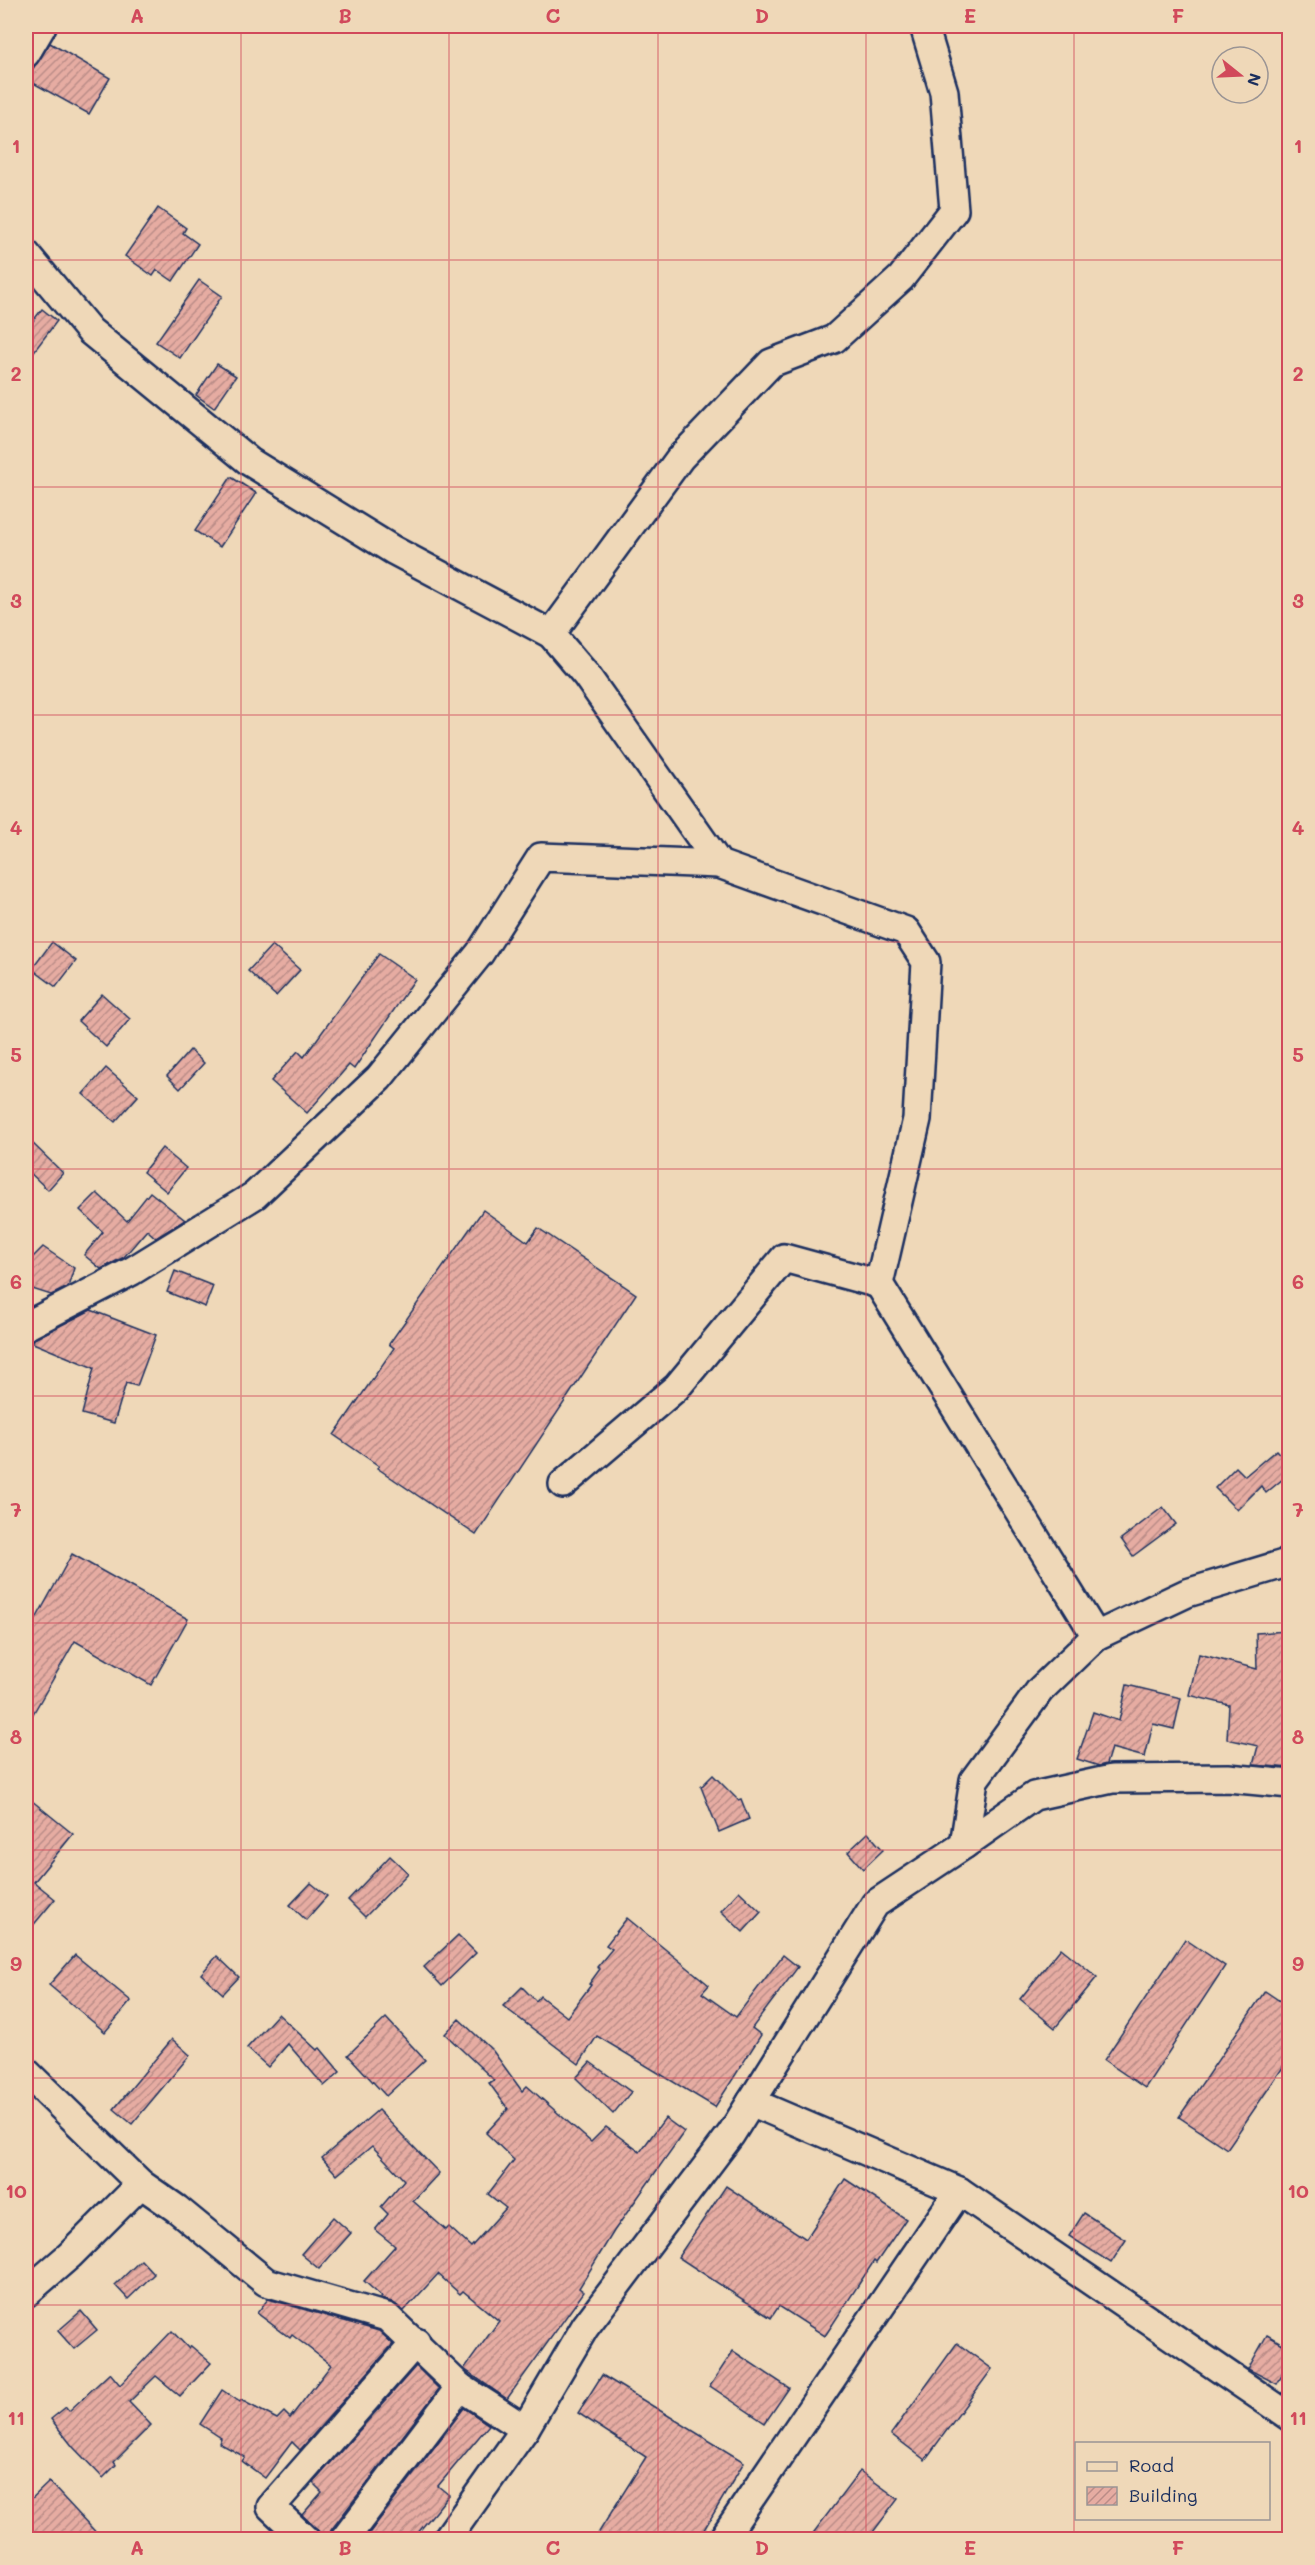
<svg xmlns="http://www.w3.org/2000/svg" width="1315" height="2565" viewBox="0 0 1315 2565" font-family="Mali,sans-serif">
<defs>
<pattern id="building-hatch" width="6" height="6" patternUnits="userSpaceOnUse" patternTransform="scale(1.5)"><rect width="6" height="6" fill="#e6aca2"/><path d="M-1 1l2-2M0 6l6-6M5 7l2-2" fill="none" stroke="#ba8c87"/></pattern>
</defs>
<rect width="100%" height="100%" fill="#efd8b8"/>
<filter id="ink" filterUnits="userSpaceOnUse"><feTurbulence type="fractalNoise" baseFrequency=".0167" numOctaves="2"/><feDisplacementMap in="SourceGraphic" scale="12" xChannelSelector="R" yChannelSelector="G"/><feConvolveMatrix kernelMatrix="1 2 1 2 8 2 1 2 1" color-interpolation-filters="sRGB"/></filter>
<g filter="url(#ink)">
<g fill="url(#building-hatch)" stroke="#1b2f5e" stroke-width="1.5">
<polygon points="50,43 110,78 89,114 26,79"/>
<polygon points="158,208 186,228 183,233 198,244 173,281 157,270 153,276 125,256"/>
<polygon points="199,280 222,296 180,358 156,342"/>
<polygon points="42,309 57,321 26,362 26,330"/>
<polygon points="217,364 236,376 214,408 196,395"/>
<polygon points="231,477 256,493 220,547 195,531"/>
<polygon points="52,942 76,961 56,987 32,969"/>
<polygon points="272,945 300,970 276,996 248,971"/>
<polygon points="379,954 415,979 354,1069 349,1065 307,1113 271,1081 298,1051 304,1057"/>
<polygon points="102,994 130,1019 106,1047 78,1021"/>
<polygon points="190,1050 204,1063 180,1089 167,1076"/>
<polygon points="106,1068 138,1096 115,1122 83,1094"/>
<polygon points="26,1137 63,1173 48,1190 26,1169"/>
<polygon points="162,1148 186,1168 167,1192 143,1172"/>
<polygon points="150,1192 185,1220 156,1238 147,1230 124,1257 101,1269 84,1255 103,1232 80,1210 97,1193 127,1221"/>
<polygon points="483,1210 528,1242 538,1228 636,1294 476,1535 377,1468 379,1466 334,1435 394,1348 389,1344"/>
<polygon points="43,1247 74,1268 68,1287 51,1295 26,1287 26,1264"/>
<polygon points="175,1271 213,1286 205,1307 167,1292"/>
<polygon points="91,1310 156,1335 137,1386 126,1383 114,1423 82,1414 94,1368 33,1343 34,1339"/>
<polygon points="1276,1450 1286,1461 1283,1463 1290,1473 1266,1493 1261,1486 1237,1510 1215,1488 1236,1467 1245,1476"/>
<polygon points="1163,1507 1176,1524 1133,1556 1121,1539"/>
<polygon points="72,1554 188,1619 151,1685 75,1641 26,1726 26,1637"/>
<polygon points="1290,1631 1290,1768 1253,1765 1258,1746 1227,1739 1229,1705 1189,1695 1199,1654 1257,1669 1256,1633"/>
<polygon points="1127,1685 1181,1698 1174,1729 1153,1724 1145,1757 1111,1748 1106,1764 1099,1766 1077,1759 1093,1712 1119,1721"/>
<polygon points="713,1775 738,1800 741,1799 749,1819 719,1832 701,1787"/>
<polygon points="26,1796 73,1834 34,1882 55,1899 26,1934"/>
<polygon points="868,1833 883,1850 863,1869 848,1852"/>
<polygon points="390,1856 408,1873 365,1917 348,1900"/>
<polygon points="311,1883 327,1896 306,1920 290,1905"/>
<polygon points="739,1891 761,1912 743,1932 721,1911"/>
<polygon points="627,1918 709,1985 702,1993 736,2017 783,1955 798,1967 752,2028 761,2035 715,2107 597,2036 579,2064 503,2006 522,1987 536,2001 540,1996 567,2017 591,1985 589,1984 600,1969 597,1967 612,1949 606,1945"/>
<polygon points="458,1935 476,1953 442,1986 424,1967"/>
<polygon points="1185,1939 1225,1966 1145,2088 1104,2060"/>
<polygon points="1061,1948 1097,1977 1055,2028 1020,1999"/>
<polygon points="75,1955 131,2001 105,2032 49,1985"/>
<polygon points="217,1956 239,1977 223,1994 201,1974"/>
<polygon points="1265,1991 1290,2008 1290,2057 1227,2149 1179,2117"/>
<polygon points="278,2014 317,2050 320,2048 340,2072 324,2086 288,2044 268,2067 247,2048"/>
<polygon points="386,2018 425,2060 386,2096 348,2055"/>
<polygon points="459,2019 493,2051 522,2091 527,2086 591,2142 606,2127 640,2152 665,2118 684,2132 614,2231 579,2288 584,2292 507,2399 464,2369 499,2321 463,2291 460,2294 438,2274 404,2311 392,2302 380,2299 382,2297 364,2281 395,2246 375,2230 388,2214 381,2207 404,2180 372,2146 337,2175 322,2158 378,2110 439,2173 413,2201 446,2230 449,2227 471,2247 506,2208 488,2194 514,2160 486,2133 508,2109 489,2083 494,2080 445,2034"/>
<polygon points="172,2039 190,2055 132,2124 114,2109"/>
<polygon points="590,2062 631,2092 613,2114 576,2078"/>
<polygon points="845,2179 906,2219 876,2263 874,2261 825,2336 779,2306 771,2318 678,2257 726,2186 806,2239"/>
<polygon points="1084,2213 1126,2240 1111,2263 1069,2236"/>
<polygon points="333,2217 351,2233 319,2269 301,2254"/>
<polygon points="141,2260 154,2274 128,2299 115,2285"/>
<polygon points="268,2299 379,2331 393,2344 300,2450 292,2442 265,2478 242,2461 245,2457 219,2443 221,2438 200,2424 222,2390 240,2402 241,2400 277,2419 284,2412 290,2418 331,2365 292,2335 290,2338 257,2313"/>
<polygon points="81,2311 97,2330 74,2349 58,2331"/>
<polygon points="172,2331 189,2349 191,2346 211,2363 180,2396 156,2376 129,2402 151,2425 114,2462 116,2465 103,2478 73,2447 51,2419 66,2407 69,2411 110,2373 120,2385"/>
<polygon points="1267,2335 1290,2348 1290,2361 1277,2384 1248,2369"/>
<polygon points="957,2343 992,2369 925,2460 891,2434"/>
<polygon points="733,2351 789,2388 765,2423 710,2386"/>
<polygon points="416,2366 439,2389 331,2530 328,2540 321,2540 317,2529 302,2515 322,2492 313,2483"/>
<polygon points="602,2375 744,2462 698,2540 687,2540 673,2531 667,2540 594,2540 646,2457 578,2413"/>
<polygon points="464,2408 489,2425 438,2486 449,2495 412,2540 364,2540"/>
<polygon points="860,2471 898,2499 867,2540 808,2540"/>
<polygon points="49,2482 103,2540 26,2540 26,2504"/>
</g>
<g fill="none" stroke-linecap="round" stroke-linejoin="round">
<defs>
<g id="minor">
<polyline points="26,53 42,26"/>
<polyline points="26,254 90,331 250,462 393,550 551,634 586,675 719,864 906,931 926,962 917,1119 879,1284 1096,1636"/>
<polyline points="551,634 680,458 771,363 834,339 901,278 954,210 944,92 924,26"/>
<polyline points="26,1326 132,1271 255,1195 379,1078 480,953 541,857 719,864"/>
<polyline points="563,1484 677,1387 784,1258 879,1284"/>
<polyline points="964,1845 1034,1796 1112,1779 1228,1778 1290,1784"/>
<polyline points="26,2072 141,2184 177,2209 266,2282 387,2317 460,2387 525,2429"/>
<polyline points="959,2191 1290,2417"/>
<polyline points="26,2293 70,2255 141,2184"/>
<polyline points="306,2540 271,2507 416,2342"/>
<polyline points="344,2540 460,2387"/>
<polyline points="446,2540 525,2429 585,2327 731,2134 875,1904 964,1845 974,1780 1040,1690 1096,1636 1187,1593 1290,1562"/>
<polyline points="722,2540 959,2191 751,2102"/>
</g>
</defs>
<use href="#minor" stroke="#1b2f5e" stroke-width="32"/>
<use href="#minor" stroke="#efd8b8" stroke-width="27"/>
</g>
</g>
<path fill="none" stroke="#d1495b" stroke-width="1.5" stroke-opacity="0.55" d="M241,26V2540M449,26V2540M658,26V2540M866,26V2540M1074,26V2540M26,260H1290M26,487H1290M26,715H1290M26,942H1290M26,1169H1290M26,1396H1290M26,1623H1290M26,1850H1290M26,2078H1290M26,2305H1290"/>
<rect width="1315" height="2565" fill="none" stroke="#efd8b8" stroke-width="66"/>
<rect x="1075" y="2442" width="195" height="78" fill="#efd8b8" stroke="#9a9494" stroke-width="1.5"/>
<rect x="1087" y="2462" width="30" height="9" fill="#efd8b8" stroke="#9a9494" stroke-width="1.5"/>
<text x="1129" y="2472" font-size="18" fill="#1b2f5e">Road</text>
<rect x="1087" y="2487" width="30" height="18" fill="url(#building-hatch)" stroke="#9a9494" stroke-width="1.5"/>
<text x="1129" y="2502" font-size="18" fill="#1b2f5e">Building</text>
<g transform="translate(1240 75) rotate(108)"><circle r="28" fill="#efd8b8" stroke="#9a9494" stroke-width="1.5"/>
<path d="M0-4.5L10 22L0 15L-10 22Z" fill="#d1495b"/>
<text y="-9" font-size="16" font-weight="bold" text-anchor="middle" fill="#1b2f5e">N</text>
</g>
<rect x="33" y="33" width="1249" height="2499" fill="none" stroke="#d1495b" stroke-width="2"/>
<g font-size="20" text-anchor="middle" font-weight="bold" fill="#d1495b">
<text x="137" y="23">A</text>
<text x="345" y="23">B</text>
<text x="553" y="23">C</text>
<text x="762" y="23">D</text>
<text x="970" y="23">E</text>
<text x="1178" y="23">F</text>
<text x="16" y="153">1</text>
<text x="1298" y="153">1</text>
<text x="16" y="381">2</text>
<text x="1298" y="381">2</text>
<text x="16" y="608">3</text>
<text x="1298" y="608">3</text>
<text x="16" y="835">4</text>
<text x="1298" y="835">4</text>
<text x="16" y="1062">5</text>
<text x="1298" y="1062">5</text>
<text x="16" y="1289">6</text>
<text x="1298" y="1289">6</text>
<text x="16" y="1517">7</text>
<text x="1298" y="1517">7</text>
<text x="16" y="1744">8</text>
<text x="1298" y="1744">8</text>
<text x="16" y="1971">9</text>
<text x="1298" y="1971">9</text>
<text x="16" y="2198">10</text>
<text x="1298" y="2198">10</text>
<text x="16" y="2425">11</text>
<text x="1298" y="2425">11</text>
<text x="137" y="2555">A</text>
<text x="345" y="2555">B</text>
<text x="553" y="2555">C</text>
<text x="762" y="2555">D</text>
<text x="970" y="2555">E</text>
<text x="1178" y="2555">F</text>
</g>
</svg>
